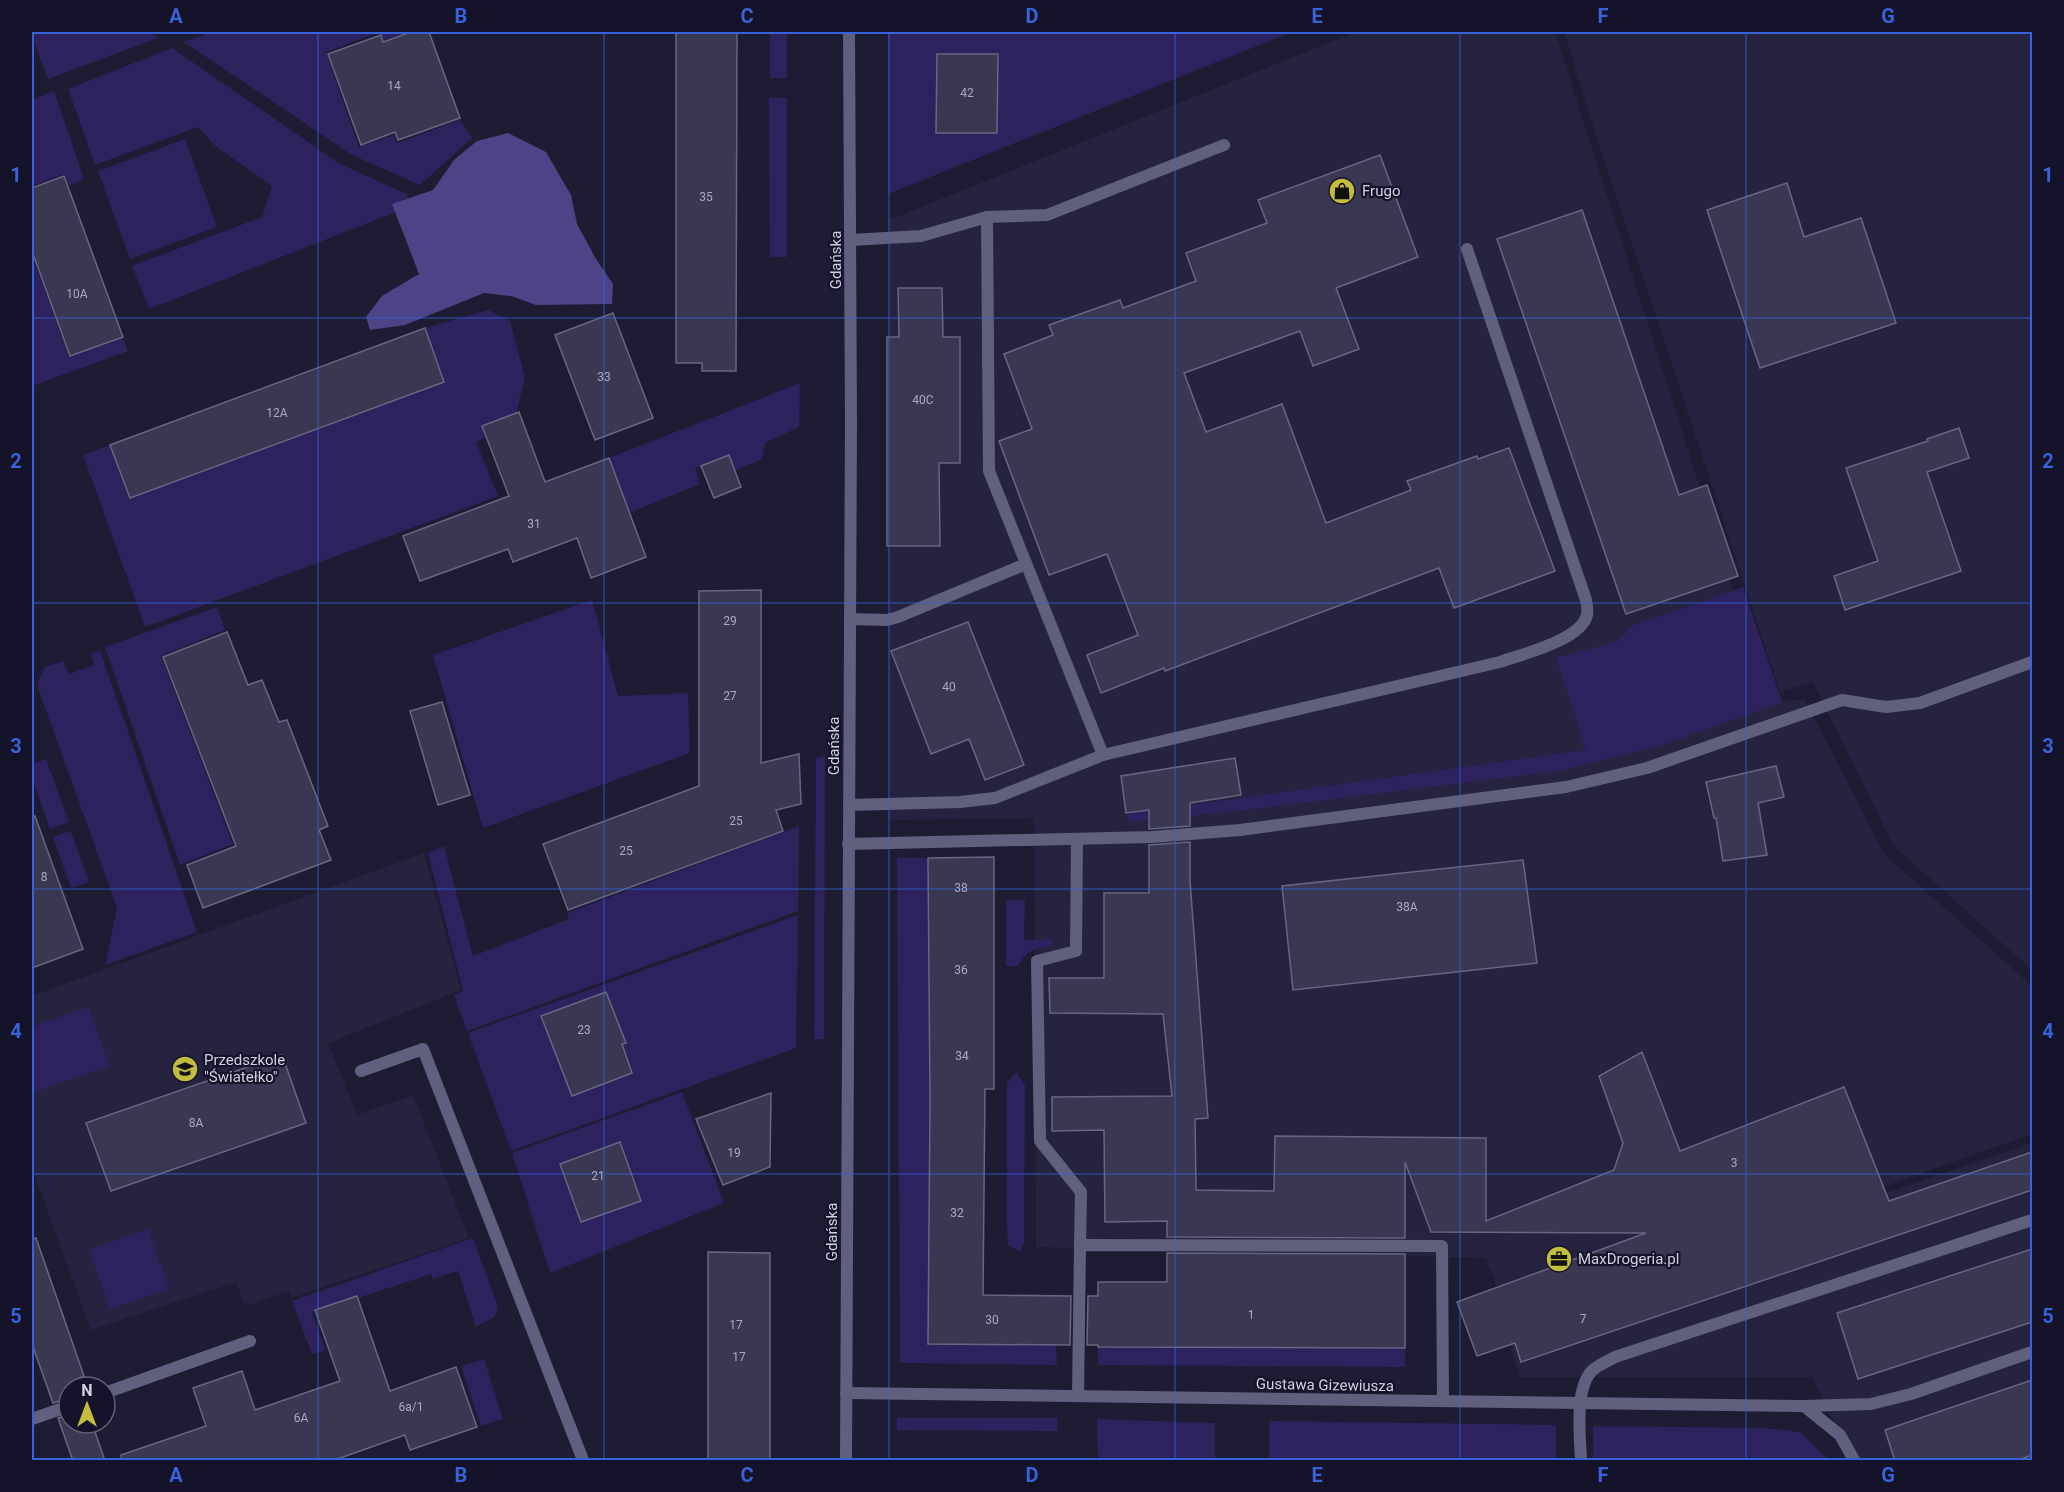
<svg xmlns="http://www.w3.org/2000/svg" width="2064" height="1492" viewBox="0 0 2064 1492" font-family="Roboto,sans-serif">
<rect width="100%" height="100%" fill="#1e1c33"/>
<g fill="#262340">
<polygon points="1356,32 1555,32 1768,701 1805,700 1885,855 2032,986 2032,1134 1509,1319 1486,1258 1036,1247 1034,818 889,820 889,220"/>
<polygon points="1564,32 2032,32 2032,970 1893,845 1813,682 1780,692 1595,132"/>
<polygon points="424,853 461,990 328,1043 357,1115 413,1095 469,1238 292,1298 289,1291 245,1306 236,1282 91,1330 32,1168 32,996"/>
<polygon points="2032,1143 2032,1460 1852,1460 1812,1377 1520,1377 1504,1324"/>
</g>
<g fill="#2d215e">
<polygon points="32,32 149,32 158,38 48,79 32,36"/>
<polygon points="212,32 406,32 384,40 380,32 326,52 359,147 393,135 397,143 460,120 472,138 420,185 352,155 184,42"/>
<rect x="770" y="32" width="17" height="46"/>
<polygon points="888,32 1292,32 888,194"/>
<polygon points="172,48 340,164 407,194 411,206 149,309 132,266 262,217 272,186 214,145 198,127 95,165 68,89"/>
<polygon points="54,91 84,179 69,186 64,174 32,186 32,100"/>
<polygon points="769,98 787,98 787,257 770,257"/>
<polygon points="185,139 217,227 130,259 98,171"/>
<polygon points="32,255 69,357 123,338 128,351 32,386"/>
<polygon points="488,310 510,321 525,378 513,425 476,442 498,496 145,627 83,455 110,445 130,498 444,382 425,328"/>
<polygon points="800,383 799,427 765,443 762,459 735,471 729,455 695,468 700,484 629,513 609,458"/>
<polygon points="1743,587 1782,702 1660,746 1558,771 1237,811 1129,822 1127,814 1586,750 1556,658 1618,641 1632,626"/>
<polygon points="592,600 618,696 688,693 690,753 483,828 433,655"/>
<polygon points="217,607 225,630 161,656 233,844 180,865 105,647"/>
<polygon points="100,650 197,932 105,965 117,908 37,685 45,667 63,661 69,674 94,665 91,654"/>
<polygon points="825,756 824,1039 814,1039 816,758"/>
<polygon points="46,759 69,822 50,829 32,777 32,764"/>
<polygon points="799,826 798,911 467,1031 454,995 463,991 428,853 444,846 473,956 569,919 567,913"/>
<polygon points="71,831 89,882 71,888 53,837"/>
<polygon points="897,858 928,858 930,1089 928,1344 1056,1345 1057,1365 900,1363"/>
<path d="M1006,900H1025L1024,940L1053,939V946C1037,947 1025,951 1018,966H1006Z"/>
<polygon points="798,915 796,1048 511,1151 468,1033"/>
<polygon points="88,1007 110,1066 34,1092 32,1085 32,1027"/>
<polygon points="1016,1072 1025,1085 1024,1242 1020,1252 1008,1245 1007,1225 1007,1083"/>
<polygon points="682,1092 724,1203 550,1273 512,1153"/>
<polygon points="148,1229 169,1289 110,1309 89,1250"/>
<polygon points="473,1238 498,1307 494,1317 476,1327 458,1271 433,1279 431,1274 312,1313 325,1350 312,1354 292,1301"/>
<polygon points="1098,1347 1405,1348 1405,1367 1098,1365"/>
<polygon points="484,1359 503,1419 481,1426 461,1366"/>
<polygon points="897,1418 1058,1418 1057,1431 897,1430"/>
<polygon points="1097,1419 1215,1423 1215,1460 1098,1460"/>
<polygon points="1269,1421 1556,1425 1556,1460 1269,1460"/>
<polygon points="1593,1426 1765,1428 1800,1432 1829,1460 1593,1460"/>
</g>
<polygon fill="#4d4387" points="508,133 546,152 571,195 577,224 596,259 613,284 612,304 536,305 511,296 484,293 405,325 370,330 366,317 382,296 419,274 392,204 433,190 454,160 477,141"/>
<g fill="#393751" stroke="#686682" stroke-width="1.5">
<polygon points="411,32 429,32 460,118 398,140 395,132 361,145 328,54 381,35 383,42"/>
<polygon points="676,32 737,32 736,371 702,371 702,363 676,363"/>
<polygon points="937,54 998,54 997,133 936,133"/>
<polygon points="1380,155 1418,257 1336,288 1359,349 1313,366 1300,331 1184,373 1206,432 1282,404 1326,523 1411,490 1407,481 1477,456 1478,459 1509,448 1555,571 1454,608 1439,568 1165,671 1164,668 1101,693 1087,655 1138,635 1107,554 1049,575 999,441 1032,429 1004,354 1053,335 1049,325 1120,300 1123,308 1196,281 1186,253 1267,223 1258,200"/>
<polygon points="64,176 123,337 70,356 32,251 32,188"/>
<polygon points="1787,183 1804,237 1861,218 1896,323 1760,368 1707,210"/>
<polygon points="1582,210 1679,495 1707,485 1738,576 1626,614 1497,239"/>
<polygon points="898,288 942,288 943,337 960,337 960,463 939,463 940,546 887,546 887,337 899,337"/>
<polygon points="613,313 653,418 595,440 555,335"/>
<polygon points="425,328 444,382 130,498 110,445"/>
<polygon points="519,412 545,482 609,458 646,557 591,578 577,538 513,562 508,549 420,581 403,536 509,496 482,426"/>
<polygon points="1959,428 1969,458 1927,472 1961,571 1845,610 1834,576 1878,561 1846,468 1928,441 1927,439"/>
<polygon points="729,455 741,487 714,498 701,466"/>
<polygon points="761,590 761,763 799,754 801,804 776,810 783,831 568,910 543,844 699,786 699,591"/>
<polygon points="968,622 1024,765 985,780 969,739 931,754 891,651"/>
<polygon points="227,632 248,685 262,680 279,722 287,720 328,826 319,830 331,860 203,908 187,865 236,846 163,657"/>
<polygon points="442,702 470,795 438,805 410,711"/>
<polygon points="1235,758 1241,795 1190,803 1190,826 1149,829 1149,810 1126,813 1121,776"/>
<polygon points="1776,766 1784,797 1758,803 1767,855 1723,861 1716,818 1714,818 1706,782"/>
<polygon points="35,816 83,949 32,968 32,817"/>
<polygon points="1190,842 1190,881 1208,1118 1195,1119 1196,1190 1274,1191 1275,1136 1486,1138 1486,1221 1614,1170 1623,1143 1599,1076 1642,1052 1680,1151 1844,1087 1889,1201 2032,1152 2032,1190 1521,1362 1515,1343 1477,1356 1457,1302 1646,1233 1431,1232 1405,1162 1405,1238 1167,1237 1167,1221 1105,1222 1104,1130 1052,1131 1052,1097 1172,1096 1163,1014 1050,1013 1049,978 1104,978 1104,893 1149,893 1149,845"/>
<polygon points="994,857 994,1089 985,1089 983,1295 1071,1296 1070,1345 928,1344 930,1102 928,858"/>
<polygon points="1523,860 1537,963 1293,990 1282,886"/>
<polygon points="606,992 626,1043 622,1044 632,1073 572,1096 541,1016"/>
<polygon points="282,1055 306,1123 111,1191 86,1123"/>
<polygon points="771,1093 770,1167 723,1185 696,1119"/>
<polygon points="620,1142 641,1201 581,1222 560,1164"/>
<polygon points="36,1238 84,1376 77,1379 80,1387 69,1387 69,1398 53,1403 32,1344 32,1239"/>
<polygon points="2032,1249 2032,1322 1858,1379 1837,1313"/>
<polygon points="708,1252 770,1253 770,1461 708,1461"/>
<polygon points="1167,1253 1405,1254 1405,1348 1098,1347 1098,1345 1087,1345 1088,1296 1098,1296 1098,1282 1167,1282"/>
<polygon points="357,1296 390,1391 456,1367 477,1427 410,1450 405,1435 332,1461 122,1461 121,1455 206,1426 193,1388 242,1371 255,1410 340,1381 315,1310"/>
<polygon points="2032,1380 2032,1455 2016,1461 1895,1461 1885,1430"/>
<polygon points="69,1415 69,1423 92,1423 105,1461 73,1461 58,1418"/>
</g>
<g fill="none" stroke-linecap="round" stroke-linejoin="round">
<g stroke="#615f7e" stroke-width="12">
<polyline points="987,217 989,471 1103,755"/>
<polyline points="851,240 921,236 987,217 1047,215 1224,145"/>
<polyline points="850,619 887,620 898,617 1026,564"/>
<path d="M849,805L960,802L995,798L1103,755L1500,662C1523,654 1581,640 1587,615C1588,610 1587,605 1586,600L1467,249"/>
<polyline points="1077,839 1076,951 1037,961 1040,1141 1081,1192 1080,1245"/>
<polyline points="848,844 1152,837 1240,830 1566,787 1647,768 1842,700 1886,707 1920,703 2032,662"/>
<polyline points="361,1071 423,1049 583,1460"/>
<polyline points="105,1393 250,1341"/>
<polyline points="1078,1396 1080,1245 1442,1246 1443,1401"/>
<polyline points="1804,1406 1871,1404 1911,1394 2032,1352"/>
<polyline points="1804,1406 1840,1435 1854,1460"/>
<polyline points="32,1419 69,1406"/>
<path d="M1581,1460C1580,1436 1574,1385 1594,1369C1600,1364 1608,1361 1615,1357L2032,1220"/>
</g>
<polyline stroke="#615f7e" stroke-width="12" points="846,1393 1804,1406"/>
<polyline stroke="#615f7e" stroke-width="12" points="846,1460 851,423 849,32"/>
</g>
<path fill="none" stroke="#3862d9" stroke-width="1.5" stroke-opacity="0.55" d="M318,32V1460M604,32V1460M889,32V1460M1175,32V1460M1460,32V1460M1746,32V1460M32,318H2032M32,603H2032M32,889H2032M32,1174H2032"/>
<defs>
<symbol id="shop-disc" viewBox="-11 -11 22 22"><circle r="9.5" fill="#c2bd3f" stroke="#151329"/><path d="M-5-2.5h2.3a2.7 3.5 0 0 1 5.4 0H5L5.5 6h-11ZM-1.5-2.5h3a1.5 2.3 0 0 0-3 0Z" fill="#111"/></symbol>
<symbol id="school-disc" viewBox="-11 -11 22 22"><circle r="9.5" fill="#c2bd3f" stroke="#151329"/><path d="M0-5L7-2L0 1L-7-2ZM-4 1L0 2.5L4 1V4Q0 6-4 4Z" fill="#111"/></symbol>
<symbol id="office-disc" viewBox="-11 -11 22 22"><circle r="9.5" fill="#c2bd3f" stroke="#151329"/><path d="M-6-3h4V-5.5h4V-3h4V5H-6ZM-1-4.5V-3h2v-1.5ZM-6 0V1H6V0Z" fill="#111"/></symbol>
</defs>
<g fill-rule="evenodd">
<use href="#shop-disc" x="1327" y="176" width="30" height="30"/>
<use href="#school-disc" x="170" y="1054" width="30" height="30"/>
<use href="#office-disc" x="1544" y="1244" width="30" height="30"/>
</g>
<g text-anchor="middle" stroke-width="4.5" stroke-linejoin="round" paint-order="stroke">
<g font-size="12" fill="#abaabc">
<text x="394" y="90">14</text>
<text x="967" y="97">42</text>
<text x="706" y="201">35</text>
<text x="77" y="298">10A</text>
<text x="604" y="381">33</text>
<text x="923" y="404">40C</text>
<text x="277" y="417">12A</text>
<text x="534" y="528">31</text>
<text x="730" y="625">29</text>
<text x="949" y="691">40</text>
<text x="730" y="700">27</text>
<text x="736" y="825">25</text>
<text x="626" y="855">25</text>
<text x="44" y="881">8</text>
<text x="961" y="892">38</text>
<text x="1407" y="911">38A</text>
<text x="961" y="974">36</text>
<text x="584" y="1034">23</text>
<text x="962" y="1060">34</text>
<text x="196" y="1127">8A</text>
<text x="734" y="1157">19</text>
<text x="1734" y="1167">3</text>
<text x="598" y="1180">21</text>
<text x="957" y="1217">32</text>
<text x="1251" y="1319">1</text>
<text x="1583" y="1323">7</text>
<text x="992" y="1324">30</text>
<text x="736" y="1329">17</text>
<text x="739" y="1361">17</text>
<text x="411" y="1411">6a/1</text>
<text x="301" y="1422">6A</text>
</g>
<g font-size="15" fill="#d1d0e0" stroke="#151329" text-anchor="start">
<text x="1362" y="196">Frugo</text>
<text x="204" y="1065">Przedszkole<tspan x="204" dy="17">"Światełko"</tspan></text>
<text x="1578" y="1264">MaxDrogeria.pl</text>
</g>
<g font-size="15" fill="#d1d0e0" stroke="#151329">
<text transform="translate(836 260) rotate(-90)" y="5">Gdańska</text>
<text transform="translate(834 746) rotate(-90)" y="5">Gdańska</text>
<text transform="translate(832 1232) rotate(-90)" y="5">Gdańska</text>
<text transform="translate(1325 1385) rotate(1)" y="5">Gustawa Gizewiusza</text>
</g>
</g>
<rect width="2064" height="1492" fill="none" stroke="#151329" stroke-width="66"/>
<g transform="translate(87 1405)"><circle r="28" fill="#151329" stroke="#605f72" stroke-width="1.5"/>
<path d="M0-4.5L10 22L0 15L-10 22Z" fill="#c2bd3f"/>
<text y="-9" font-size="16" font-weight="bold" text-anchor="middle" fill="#d1d0e0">N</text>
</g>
<rect x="33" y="33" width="1998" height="1426" fill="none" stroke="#3862d9" stroke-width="2"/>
<g font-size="20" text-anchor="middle" font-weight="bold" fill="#3862d9">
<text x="176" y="23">A</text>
<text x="461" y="23">B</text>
<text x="747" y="23">C</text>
<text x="1032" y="23">D</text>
<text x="1317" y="23">E</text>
<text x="1603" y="23">F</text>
<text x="1888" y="23">G</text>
<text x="16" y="182">1</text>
<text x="2048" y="182">1</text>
<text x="16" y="468">2</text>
<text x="2048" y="468">2</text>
<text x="16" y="753">3</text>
<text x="2048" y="753">3</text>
<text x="16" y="1038">4</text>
<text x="2048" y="1038">4</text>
<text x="16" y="1323">5</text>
<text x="2048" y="1323">5</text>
<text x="176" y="1482">A</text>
<text x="461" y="1482">B</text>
<text x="747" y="1482">C</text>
<text x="1032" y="1482">D</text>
<text x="1317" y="1482">E</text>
<text x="1603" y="1482">F</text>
<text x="1888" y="1482">G</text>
</g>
</svg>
